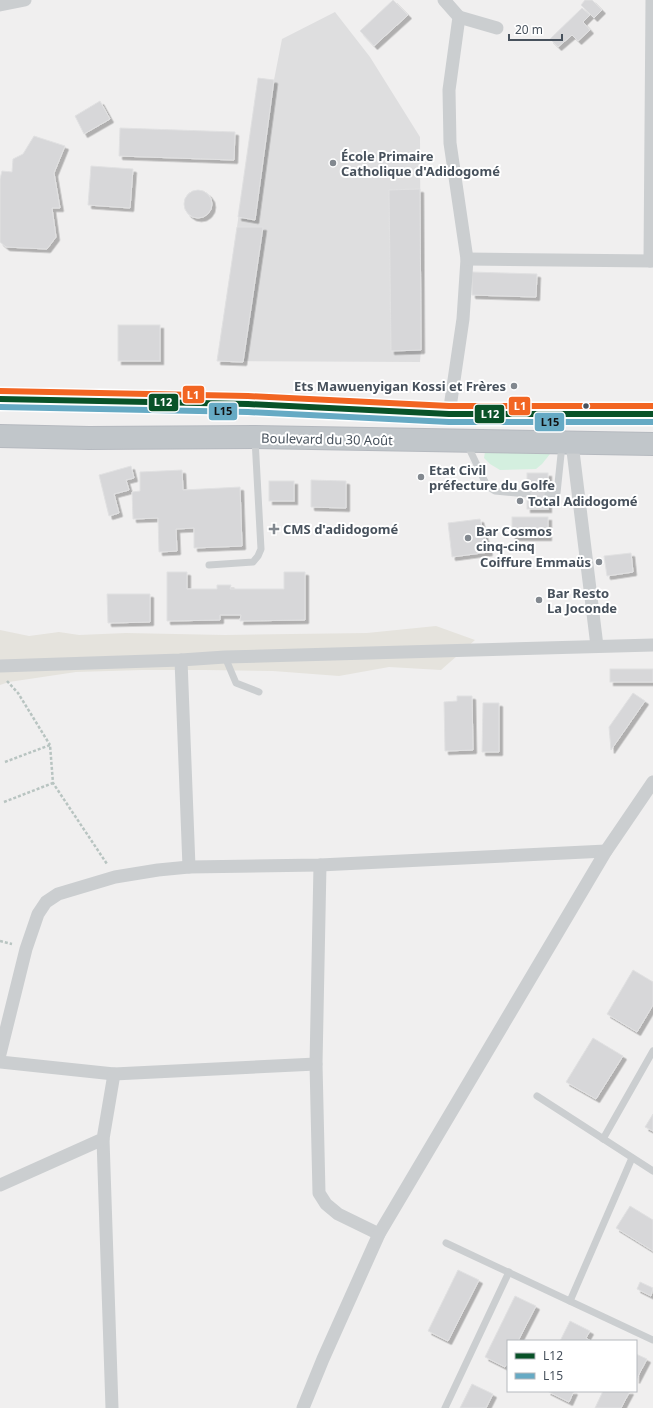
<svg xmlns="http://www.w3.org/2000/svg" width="653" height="1408" viewBox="0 0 653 1408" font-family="'Noto Sans',sans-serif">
<defs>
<filter id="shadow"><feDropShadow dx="3.5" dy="3.5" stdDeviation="0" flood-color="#0004"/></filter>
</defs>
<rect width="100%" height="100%" fill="#f0efef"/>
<polygon fill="#e5e3dd" points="436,626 475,640 441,670 389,667 339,676 273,671 205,670 142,670 76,672 9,682 0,685 0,630 29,636 59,632 79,635 126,633 225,635 367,633"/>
<polygon fill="#dededf" points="335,12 370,57 420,137 421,350 420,362 217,361 237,227 258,78 274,80 282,39"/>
<polygon fill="#d4efdf" points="487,450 549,452 550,454 542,464 536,469 500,470 490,464 484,458 485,452"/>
<g fill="#d7d7d9" stroke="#e1e1e2" filter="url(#shadow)">
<polygon points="393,0 408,15 374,46 360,31"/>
<polygon points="585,0 592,0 602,10 594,18 581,5"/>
<polygon points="582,8 590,15 583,22 590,30 578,41 572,35 558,47 550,39"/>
<polygon points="258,78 274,80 255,220 238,217"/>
<polygon points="100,101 110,119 84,134 75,116"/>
<polygon points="120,128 235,132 234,160 119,156"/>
<polygon points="34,136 65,146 54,173 60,208 52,208 56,237 47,249 6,247 0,242 0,179 2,171 12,172 13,159 23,154"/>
<polygon points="91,166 133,169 130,208 88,205"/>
<polygon points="420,189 421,350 391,351 389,190"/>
<circle cx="198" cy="204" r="14"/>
<polygon points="237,227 263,227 243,362 217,361"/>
<polygon points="472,272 537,274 536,297 472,295"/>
<rect x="118" y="325" width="42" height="36"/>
<polygon points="131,466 134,478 126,480 129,490 114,494 119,513 109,516 99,475"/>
<polygon points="182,470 183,490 240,487 242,546 194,548 194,528 176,529 177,551 159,552 158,518 133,519 132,492 140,491 140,472"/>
<rect x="527" y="473" width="21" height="36"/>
<polygon points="311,480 346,481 346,508 311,507"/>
<rect x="269" y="481" width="25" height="20"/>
<rect x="512" y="517" width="36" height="20"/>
<polygon points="480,519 489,552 452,557 448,523"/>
<polygon points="631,553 633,572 607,576 604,556"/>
<polygon points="167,572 187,572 187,589 217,589 217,585 231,585 230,589 284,589 284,572 305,572 305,620 240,621 241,615 220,615 220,620 167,621"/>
<polygon points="107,594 150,594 150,622 108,623"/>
<rect x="610" y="669" width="43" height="13"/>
<polygon points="633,693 645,701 611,750 609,727"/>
<polygon points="457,696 472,696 473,750 445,751 444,702 457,701"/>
<polygon points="483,703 499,703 499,752 482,752"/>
<polygon points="633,970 653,982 653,1005 637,1032 607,1014"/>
<polygon points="593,1038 623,1056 596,1099 566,1082"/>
<polygon points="653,1114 653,1131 645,1127"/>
<polygon points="630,1206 653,1220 653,1251 616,1228"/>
<polygon points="458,1270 479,1280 448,1341 428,1331"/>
<polygon points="640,1282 653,1288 651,1296 637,1289"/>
<polygon points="515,1296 536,1306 518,1341 508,1341 508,1362 505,1367 485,1357"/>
<polygon points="570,1321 590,1331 586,1338 591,1341 560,1341"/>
<polygon points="636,1354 647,1359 636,1380"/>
<polygon points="472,1384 493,1394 486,1408 460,1408"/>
<polygon points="547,1391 574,1391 569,1402"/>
<polygon points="603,1391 630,1391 621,1408 595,1408"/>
</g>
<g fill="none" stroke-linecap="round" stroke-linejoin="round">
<defs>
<g id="trunk">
<polyline points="0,399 248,404 449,414 653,414"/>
<polyline points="0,436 89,438 255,437 653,444"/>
</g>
</defs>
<use href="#trunk" stroke="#b5b9bf" stroke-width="24"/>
<g stroke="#b8c4c1" stroke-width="2.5" stroke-dasharray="3 2" stroke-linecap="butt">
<polyline points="7,681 18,693 50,745"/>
<polyline points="5,762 50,745 53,783 107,864"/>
<polyline points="4,802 53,783"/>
<polyline points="0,941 12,944"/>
</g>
<g stroke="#cbced0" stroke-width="7">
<polyline points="467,444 487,486 495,491 527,494"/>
<polyline points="548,495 553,495 557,493 562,445"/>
<polyline points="209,565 253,562 258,556 261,549 255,439"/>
<polyline points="225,657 236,683 259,692"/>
<polyline points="537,1096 653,1171"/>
<polyline points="603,1139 653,1051"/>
<polyline points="446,1243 653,1340"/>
<polyline points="570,1301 632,1158"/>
<polyline points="445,1408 509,1272"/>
</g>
<g stroke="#cbced0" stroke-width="13">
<polyline points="444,0 459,17 449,90 450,143 467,259 463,319 449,414"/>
<polyline points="0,5 25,0"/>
<polyline points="459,17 497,28"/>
<polyline points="467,259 653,261"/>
<polyline points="650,261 652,0"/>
<polyline points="572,443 597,646"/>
<polyline points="181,660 189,867"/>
<polyline points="0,666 181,660 225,657 653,645"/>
<polyline points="320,865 316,1064 319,1193 326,1204 338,1214 379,1234"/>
<polyline points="0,1054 26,949 38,914 46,902 58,894 115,877 158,870 189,867 320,865 606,851"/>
<polyline points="0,1062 114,1074 316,1064"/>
<polyline points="103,1139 112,1408"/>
<polyline points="0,1185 103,1139 114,1074"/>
<polyline points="303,1408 323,1359 379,1234 606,851 653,782"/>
</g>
<use href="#trunk" stroke="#c1c6ca" stroke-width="22"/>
<defs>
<polyline id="bus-1" points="0,399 248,404 449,414 653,414"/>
<polyline id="bus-2" points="0,407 248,412 449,422 653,422"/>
<polyline id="bus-3" points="0,391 248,396 449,406 653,406"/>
</defs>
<use href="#bus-1" stroke="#fff" stroke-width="9"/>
<use href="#bus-2" stroke="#fff" stroke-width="9"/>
<use href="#bus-3" stroke="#fff" stroke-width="9"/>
<use href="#bus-1" stroke="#095228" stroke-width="6"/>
<use href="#bus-2" stroke="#66aac4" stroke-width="6"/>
<use href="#bus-3" stroke="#f26522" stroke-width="6"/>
</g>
<g fill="#82888f" stroke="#fff" stroke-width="1.5">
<circle cx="333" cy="163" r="4"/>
<circle cx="514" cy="386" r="4"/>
<circle cx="421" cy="477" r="4"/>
<circle cx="520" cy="501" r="4"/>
<path d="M272 523h4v4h4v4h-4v4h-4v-4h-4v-4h4z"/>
<circle cx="468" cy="538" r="4"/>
<circle cx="599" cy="562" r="4"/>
<circle cx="539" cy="600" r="4"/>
</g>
<circle fill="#47515c" stroke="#fff" stroke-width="1.5" cx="586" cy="406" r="3.5"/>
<g text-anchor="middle" stroke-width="4" stroke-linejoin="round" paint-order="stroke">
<g font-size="13" font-weight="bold" fill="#47515c" stroke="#fff" text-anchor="start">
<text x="341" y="161">École Primaire<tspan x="341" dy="15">Catholique d'Adidogomé</tspan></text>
<text x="506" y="391" text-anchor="end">Ets Mawuenyigan Kossi et Frères</text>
<text x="429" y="475">Etat Civil<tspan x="429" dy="15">préfecture du Golfe</tspan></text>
<text x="528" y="506">Total Adidogomé</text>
<text x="283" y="534">CMS d'adidogomé</text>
<text x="476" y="536">Bar Cosmos<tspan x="476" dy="15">cinq-cinq</tspan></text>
<text x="591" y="567" text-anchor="end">Coiffure Emmaüs</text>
<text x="547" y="598">Bar Resto<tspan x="547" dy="15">La Joconde</tspan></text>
</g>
<g font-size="13" fill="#47515c" stroke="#fff">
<text transform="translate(327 439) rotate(1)" y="5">Boulevard du 30 Août</text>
</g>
</g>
<g stroke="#fff" stroke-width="1.5">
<rect x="182" y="385" width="23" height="19" rx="4" fill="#f26522"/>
<rect x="148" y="393" width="31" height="19" rx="4" fill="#095228"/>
<rect x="508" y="396" width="23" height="20" rx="4" fill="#f26522"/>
<rect x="208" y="402" width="30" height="19" rx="4" fill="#66aac4"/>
<rect x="474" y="404" width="31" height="20" rx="4" fill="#095228"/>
<rect x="534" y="412" width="31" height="20" rx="4" fill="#66aac4"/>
</g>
<g font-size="11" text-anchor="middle" font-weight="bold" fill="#fff">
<text x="193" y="399">L1</text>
<text x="163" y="406">L12</text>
<text x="520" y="410">L1</text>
<text x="490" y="418">L12</text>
</g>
<g font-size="11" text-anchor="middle" font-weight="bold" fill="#111">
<text x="223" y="415">L15</text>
<text x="550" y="426">L15</text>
</g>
<rect x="507" y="1340" width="130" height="52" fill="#ffffff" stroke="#b5b9be"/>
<rect x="515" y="1353" width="20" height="6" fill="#095228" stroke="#b5b9be"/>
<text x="543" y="1360" font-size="12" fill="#47515c">L12</text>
<rect x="515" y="1373" width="20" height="6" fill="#66aac4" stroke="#b5b9be"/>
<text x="543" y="1380" font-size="12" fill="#47515c">L15</text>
<path d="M509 34v6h53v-6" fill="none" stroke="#47515c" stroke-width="2"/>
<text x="515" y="34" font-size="12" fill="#47515c" stroke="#ffffff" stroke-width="3" paint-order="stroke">20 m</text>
</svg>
